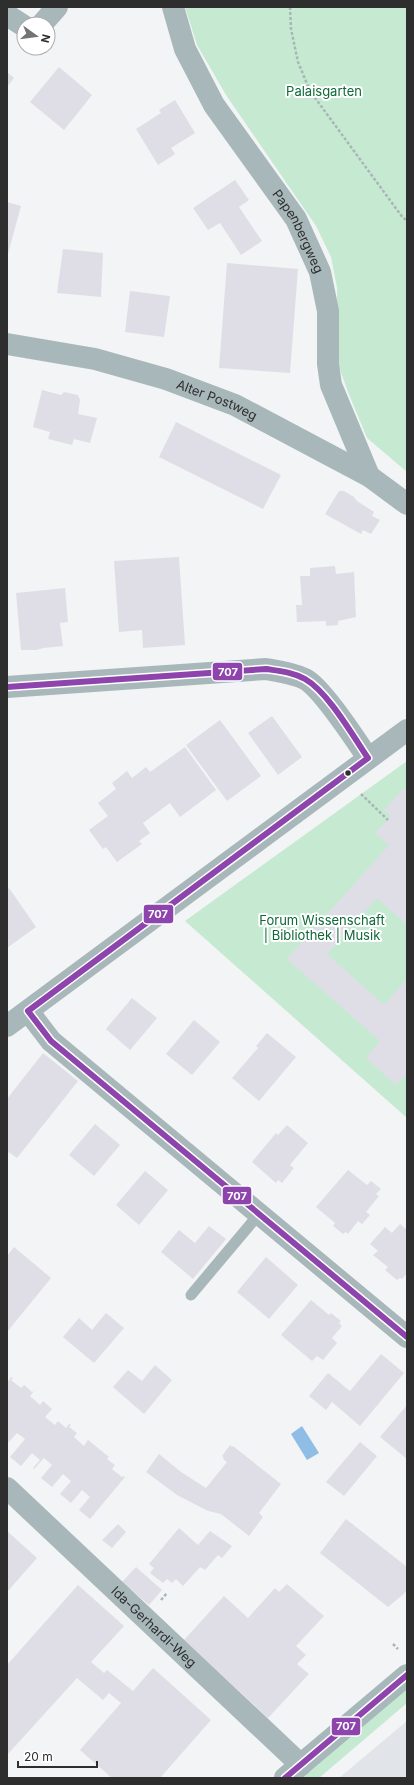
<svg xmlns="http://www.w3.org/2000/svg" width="414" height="1785" viewBox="0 0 414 1785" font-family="Inter,sans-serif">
<rect width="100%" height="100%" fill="#f3f4f5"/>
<polygon fill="#e1e4e9" points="407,1721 407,1778 339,1778"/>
<g fill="#c6ead1">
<polygon points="185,7 407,7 407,472 367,438 348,392 338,364 337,288 331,257 316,226 226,95 197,45"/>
<polygon points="407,761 407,1118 185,921"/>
<polygon points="407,1689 407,1703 319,1778 301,1778"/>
</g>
<polygon fill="#90bde6" points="302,1426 319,1453 307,1460 291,1434"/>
<g fill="#dfdee7">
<polygon points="59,67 92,95 64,130 30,102"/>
<polygon points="7,72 14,78 7,87"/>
<polygon points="175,100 195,133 171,148 175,154 158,165 136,129 161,113 159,110"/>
<polygon points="235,180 249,200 239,207 262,241 241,255 220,223 208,230 193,208"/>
<polygon points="7,202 21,206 8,254 7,253"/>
<polygon points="63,249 103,253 101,297 57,293"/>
<polygon points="227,263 298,269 290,373 219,368"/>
<polygon points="130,291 170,296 164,337 125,332"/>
<polygon points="42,390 61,395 64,392 78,395 80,400 78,414 97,418 90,443 74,439 72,445 48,439 50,432 33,427"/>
<polygon points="176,422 281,475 263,509 159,457"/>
<polygon points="339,491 344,491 354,497 357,501 374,512 372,516 380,520 371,534 363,530 361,534 325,514"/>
<polygon points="179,557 185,645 143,648 142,630 119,632 114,561"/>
<polygon points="335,566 336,574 354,572 356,617 338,621 338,625 326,626 326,621 297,622 296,605 302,605 300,576 310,576 310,568"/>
<polygon points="65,588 68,622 60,623 63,646 44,648 36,650 21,650 16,593"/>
<polygon points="272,716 302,757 278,775 248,733"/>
<polygon points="220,720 261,776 227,801 186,745"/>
<polygon points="185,747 216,790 180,817 170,803 143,823 150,833 139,841 142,844 117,862 106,847 103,849 89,830 108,816 98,803 116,789 112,783 127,771 132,778 146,767 150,772"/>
<polygon points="404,788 407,791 407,925 377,898 327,954 384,1005 407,979 407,1073 396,1085 366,1058 380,1041 287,959 389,845 375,833 391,816 384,810"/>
<polygon points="9,888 36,927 7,948 7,890"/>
<polygon points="132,998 157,1018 130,1050 106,1029"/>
<polygon points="194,1020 220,1042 192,1075 166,1054"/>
<polygon points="267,1033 296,1057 259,1101 232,1078 258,1048 256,1046"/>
<polygon points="43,1053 78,1081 17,1158 9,1152 7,1155 7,1099"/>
<polygon points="95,1124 120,1145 94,1176 69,1155"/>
<polygon points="287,1125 308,1143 290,1165 294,1168 282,1183 278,1180 276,1183 252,1162 276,1133 278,1135"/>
<polygon points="348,1170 367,1185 371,1181 381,1189 376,1194 379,1196 366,1212 370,1215 362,1224 358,1221 348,1234 346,1232 343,1234 333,1226 335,1223 316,1207"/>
<polygon points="145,1171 168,1190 139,1225 116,1205"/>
<polygon points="400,1224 407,1230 407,1273 402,1279 400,1278 397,1280 385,1270 388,1267 373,1255 378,1251 370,1244 385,1227 392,1233"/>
<polygon points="209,1226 226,1239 193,1279 161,1252 179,1230 195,1243"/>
<polygon points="14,1247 51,1278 7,1332 7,1256"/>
<polygon points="266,1257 298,1285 269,1319 237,1292"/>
<polygon points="311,1300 329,1315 331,1313 341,1321 339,1323 342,1326 332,1338 337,1343 323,1360 317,1356 312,1361 281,1335"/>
<polygon points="106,1313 124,1328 94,1363 63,1337 79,1318 92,1330"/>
<polygon points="381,1354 404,1373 360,1426 332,1402 326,1410 309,1396 328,1373 350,1391"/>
<polygon points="155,1365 172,1380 144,1414 113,1387 128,1370 142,1381"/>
<polygon points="11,1377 13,1378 11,1380 21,1388 24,1385 32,1392 34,1391 30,1396 40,1405 43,1401 52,1409 45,1417 55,1425 58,1421 66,1428 69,1424 71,1425 69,1427 77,1433 74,1437 84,1446 88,1440 109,1457 107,1459 115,1465 112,1469 122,1477 124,1476 125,1477 90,1519 79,1510 90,1497 82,1490 71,1503 60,1494 71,1481 63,1474 52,1487 41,1478 52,1465 44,1458 34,1469 33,1468 40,1460 32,1453 21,1466 10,1457 25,1439 17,1433 7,1444 7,1383"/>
<polygon points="407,1405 407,1459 380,1437"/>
<polygon points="360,1442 377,1456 344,1496 326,1482"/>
<polygon points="230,1445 232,1447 233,1446 281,1484 259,1513 263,1517 249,1536 221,1514 208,1511 177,1495 146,1472 159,1454 181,1472 206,1488 227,1462 223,1459 224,1458 222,1456"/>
<polygon points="346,1519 407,1567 407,1591 388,1607 320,1553"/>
<polygon points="118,1524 126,1532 112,1548 102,1540"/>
<polygon points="179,1528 198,1545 210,1531 232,1546 222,1558 218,1555 205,1570 200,1567 183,1586 176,1579 172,1583 167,1579 163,1583 150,1573 154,1568 149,1564"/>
<polygon points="7,1531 37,1558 7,1592"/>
<polygon points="136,1567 162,1590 149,1605 122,1582"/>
<polygon points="287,1584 324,1616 296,1646 306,1655 297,1664 309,1674 268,1718 184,1640 224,1596 248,1618 275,1588 279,1592"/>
<polygon points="78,1585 124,1626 91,1662 104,1673 107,1670 133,1691 153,1668 211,1720 160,1778 112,1778 80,1750 121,1703 109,1693 103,1700 77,1678 7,1755 7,1665"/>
</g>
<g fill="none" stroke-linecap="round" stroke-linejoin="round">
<g stroke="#a9b6b7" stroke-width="2.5" stroke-dasharray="3 2" stroke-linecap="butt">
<polyline points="290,7 291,29 298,62 310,91 403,218 407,220"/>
<polyline points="361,794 388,820"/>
<polyline points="161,1600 167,1593"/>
<polyline points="393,1644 398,1649"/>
</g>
<polyline stroke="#a8b8ba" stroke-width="11" points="191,1295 259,1214"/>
<g stroke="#a8b8ba" stroke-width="22">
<path id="s1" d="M173,7L185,49L214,105L296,219L320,272L328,311V364L331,385L369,476"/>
<polyline points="7,15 24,26"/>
<polyline points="42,24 57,7"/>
<path id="s2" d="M7,344L95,359L166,379L235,405L369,476L407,504"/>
<path d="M7,687L266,669C278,671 293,673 305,679C322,688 355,739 368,758"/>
<polyline points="28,1011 51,1041 407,1337"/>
<polyline points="7,1026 407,730"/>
<path id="s3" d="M7,1488L301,1765"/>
</g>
<polyline stroke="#a6b8b9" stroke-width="22" points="285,1778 407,1675"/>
<defs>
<g id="bus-1">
<path d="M7,687L266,669C279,671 293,672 305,679C328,692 353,736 368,758L28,1011L51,1041L407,1337"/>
<polyline points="285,1778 407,1675"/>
</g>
</defs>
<use href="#bus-1" stroke="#fff" stroke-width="9"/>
<use href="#bus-1" stroke="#8e44ad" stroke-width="6"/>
</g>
<circle fill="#2e2e2f" stroke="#fff" stroke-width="1.5" cx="348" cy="773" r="3.5"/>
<g text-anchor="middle" stroke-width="4" stroke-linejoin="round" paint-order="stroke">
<g font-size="13" fill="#0e6837" stroke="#fff">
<text x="324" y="96">Palaisgarten</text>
<text x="322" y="925">Forum Wissenschaft<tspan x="322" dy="15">| Bibliothek | Musik</tspan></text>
</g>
<g font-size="13" fill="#2e2e2f" stroke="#fff">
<text dy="5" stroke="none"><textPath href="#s1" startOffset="259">Papenbergweg</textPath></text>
<text dy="5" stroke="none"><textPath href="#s2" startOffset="218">Alter Postweg</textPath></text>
<text dy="5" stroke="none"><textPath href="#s3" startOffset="202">Ida-Gerhardi-Weg</textPath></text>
</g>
</g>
<g stroke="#fff" stroke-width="1.5">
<rect x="212" y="662" width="31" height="19" rx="4" fill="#8e44ad"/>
<rect x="143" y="904" width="31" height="20" rx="4" fill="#8e44ad"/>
<rect x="222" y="1186" width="30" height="19" rx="4" fill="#8e44ad"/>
<rect x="331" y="1717" width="30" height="19" rx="4" fill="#8e44ad"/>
</g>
<g font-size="11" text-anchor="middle" font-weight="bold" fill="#fff">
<text x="228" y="676">707</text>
<text x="158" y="918">707</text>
<text x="237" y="1200">707</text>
<text x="346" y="1730">707</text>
</g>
<rect width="414" height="1785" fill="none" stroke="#2e2e2f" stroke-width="16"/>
<g transform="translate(36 36) rotate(104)"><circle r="19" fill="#ffffff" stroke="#ababac"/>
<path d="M0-3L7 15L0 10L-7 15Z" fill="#737374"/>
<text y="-6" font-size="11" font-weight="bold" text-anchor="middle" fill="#2e2e2f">N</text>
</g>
<path d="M18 1761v6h79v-6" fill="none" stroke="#2e2e2f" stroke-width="2"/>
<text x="24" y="1761" font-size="12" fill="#2e2e2f" stroke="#ffffff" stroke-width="3" paint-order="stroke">20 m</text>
</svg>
